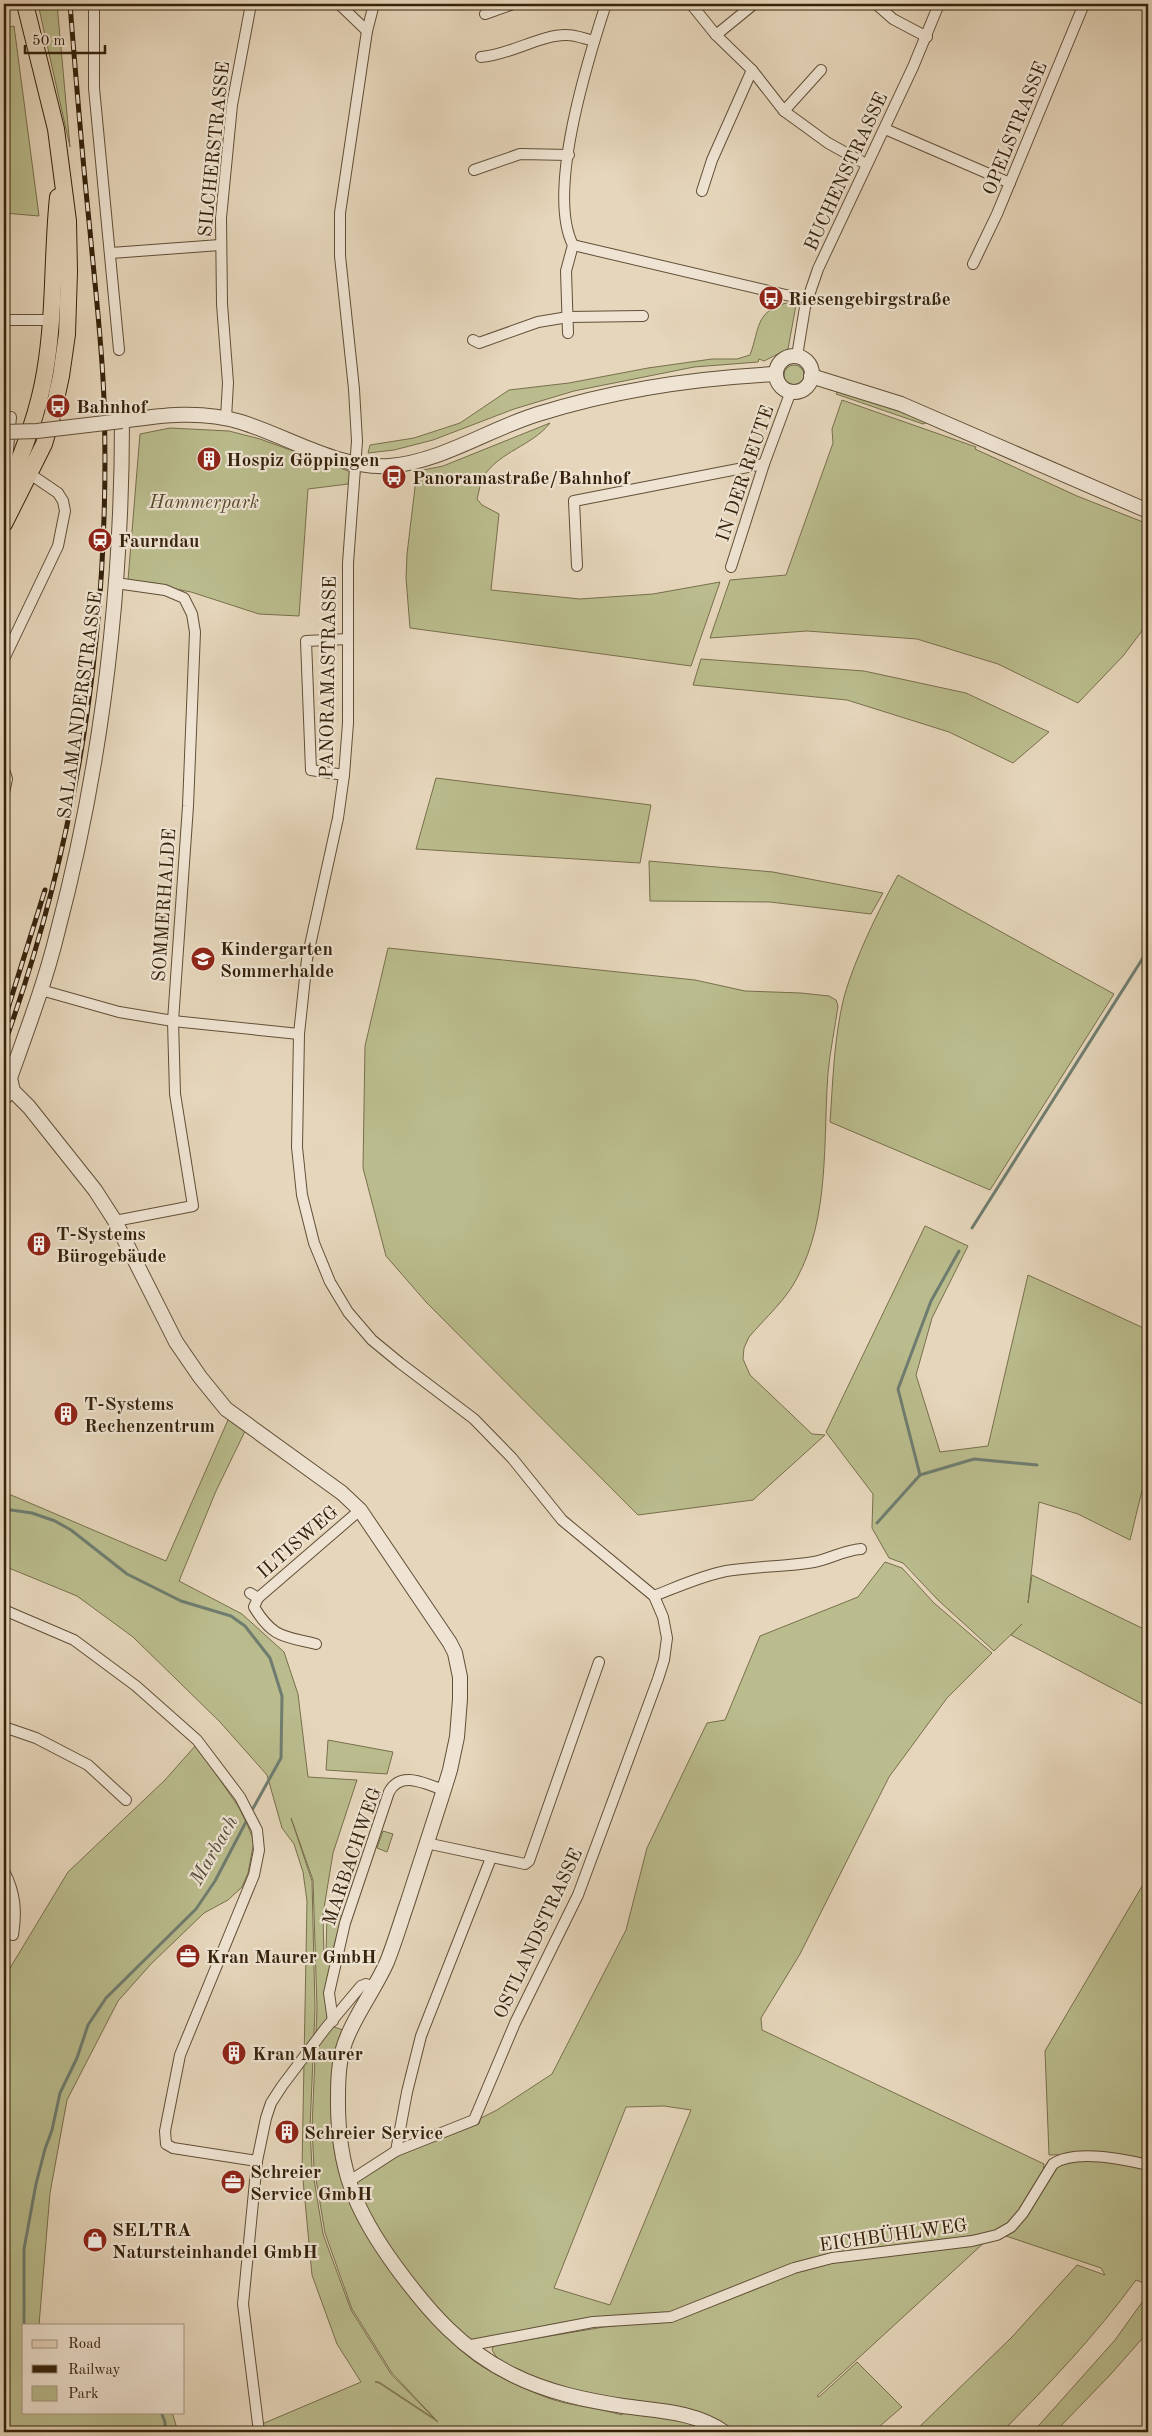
<svg xmlns="http://www.w3.org/2000/svg" width="1152" height="2436" viewBox="0 0 1152 2436" font-family="'Old Standard TT',serif">
<rect width="100%" height="100%" fill="#e6d6bb"/>
<filter id="stains"><feTurbulence type="fractalNoise" baseFrequency=".004" numOctaves="4"/><feColorMatrix values="0 0 0 0 .2 0 0 0 0 .09 0 0 0 0 .02 0 0 0 .5 -.17"/></filter>
<radialGradient id="worn" r=".72"><stop offset=".6" stop-color="#630" stop-opacity="0"/><stop offset="1" stop-color="#630" stop-opacity=".3"/></radialGradient>
<g fill="#babc8d" stroke="#786f4c" fill-rule="evenodd">
<polygon points="38,4 57,4 70,147"/>
<polygon points="14,26 39,216 4,213 4,28"/>
<path d="M786,303L796,305L788,349L764,361L759,359L758,362L694,367L574,391L514,409L433,440L394,450L368,453L370,445L414,438L460,423L509,390L569,383L648,368L712,359H737L750,355C760,328 755,312 786,303Z"/>
<circle cx="794" cy="375" r="10"/>
<polygon points="837,392 857,396 928,422 923,424 836,394"/>
<polygon points="842,400 976,447 975,449 1077,496 1148,524 1148,623 1123,656 1078,703 998,664 917,639 807,631 710,638 730,580 786,575 833,443 832,429"/>
<path d="M550,423C532,446 500,451 483,477C480,483 479,492 477,499L482,505L499,514L491,590L580,599L653,594L720,582L691,666L410,628L406,578L407,554L416,479H422L418,471L443,466Z"/>
<polygon points="170,428 229,431 260,439 351,472 348,484 308,489 299,616 259,614 191,592 128,580 140,434"/>
<polygon points="701,659 864,671 966,693 1049,732 1013,763 949,732 847,700 693,685"/>
<polygon points="436,778 651,805 640,863 416,849"/>
<polygon points="649,861 773,872 883,893 871,914 770,902 650,901"/>
<path d="M898,875L1114,994L990,1190L830,1122C833,1080 834,1037 844,997C855,958 878,911 898,875Z"/>
<path d="M388,948L695,980L745,991L801,993L829,996L836,1000L838,1006C835,1028 830,1051 828,1073C823,1141 830,1217 797,1278C786,1300 765,1318 749,1337L744,1348L743,1359L750,1375L812,1434L825,1435L753,1500L638,1515L426,1302L386,1256L363,1168L365,1046Z"/>
<polygon points="925,1226 968,1246 932,1318 916,1375 940,1452 988,1446 1028,1275 1148,1330 1148,1466 1130,1540 1078,1514 1039,1502 1028,1603 1032,1575 1148,1631 1148,1707 1011,1635 1022,1624 994,1651 938,1600 903,1563 889,1558 872,1528 873,1494 826,1432"/>
<path d="M218,1400L248,1425L216,1491L179,1581L242,1614L284,1652L298,1694L308,1777L357,1780L333,1853L323,1914L324,1958L333,1961C328,1984 324,2003 331,2026L343,2030C334,2071 327,2111 335,2154C348,2222 419,2319 474,2361C492,2374 517,2385 538,2394C564,2406 595,2407 622,2415L623,2411L680,2420L710,2432H262V2424L361,2382L337,2344L312,2275L302,2169L307,1901L303,1872L294,1844L282,1828L267,1775L220,1722L133,1637L77,1596L4,1566V1492L166,1561L228,1420ZM291,1818L313,1880L317,2008L312,2129L314,2167L325,2233L352,2309L392,2373L438,2422L379,2383L375,2382H379L435,2419L391,2374L351,2310L323,2234L312,2167L310,2129L315,2009L312,1881Z"/>
<path d="M885,1562L902,1568L934,1603L992,1653L947,1698L889,1777L800,1954L761,2018L762,2030L1044,2164L1043,2174L1021,2212L997,2232L971,2238L833,2254L672,2313L468,2343C420,2298 383,2242 354,2183L401,2154L479,2124L481,2118L497,2110L552,2074L626,1930L647,1848L707,1723L725,1720L760,1636L858,1597ZM664,2106L691,2110L610,2305L554,2288L626,2107Z"/>
<polygon points="328,1740 393,1752 387,1774 326,1770"/>
<polygon points="196,1745 238,1806 247,1824 254,1841 248,1873 242,1887 228,1900 204,1913 151,1964 118,2001 67,2100 50,2193 39,2325 24,2325 24,2412 172,2412 178,2432 4,2432 4,1978 68,1872 165,1780"/>
<polygon points="383,1831 393,1834 387,1852 377,1848"/>
<polygon points="1148,1876 1148,2162 1091,2154 1049,2155 1045,2051"/>
<polygon points="327,1911 342,1916 331,1957 326,1956"/>
<path d="M1094,2159L1148,2167V2285L1136,2280C1096,2335 1049,2384 1002,2432H914L1012,2337L1077,2265L1105,2275L1101,2268L1003,2235L1055,2168L1069,2162Z"/>
<path d="M987,2240L817,2396L819,2397L857,2362L902,2407L873,2432H731L719,2423C683,2415 496,2384 492,2348L496,2345L604,2327L672,2319L794,2273L832,2260Z"/>
<polygon points="1148,2294 1148,2332 1111,2374 1055,2432 1033,2432 1115,2340"/>
</g>
<g fill="none" stroke-linecap="round" stroke-linejoin="round">
<g stroke="#6f7d70" stroke-width="3">
<polyline points="972,1228 1148,950"/>
<polyline points="920,1475 974,1459 1037,1465"/>
<polyline points="4,1509 32,1513 55,1521 71,1530 127,1574 181,1601 231,1616 245,1626 270,1658 282,1696 281,1758 251,1812"/>
<polyline points="877,1523 920,1475 898,1389 931,1301 959,1251"/>
<polyline points="24,2325 24,2249 36,2184 45,2149 52,2130 60,2093 77,2058 88,2025 106,1998 196,1909 215,1881 248,1818"/>
<polyline points="161,2412 165,2422 165,2432"/>
</g>
<defs>
<g id="minor">
<polyline points="94,4 94,88 119,350"/>
<polyline points="339,4 367,31"/>
<polyline points="691,4 716,35 752,70 784,111 828,143 866,164"/>
<polyline points="876,4 893,19 927,37"/>
<polyline points="485,14 513,4"/>
<polyline points="716,35 754,4"/>
<path d="M481,57C510,55 542,34 567,35C576,35 585,39 594,41"/>
<polyline points="784,111 821,70"/>
<polyline points="885,129 1010,183"/>
<polyline points="474,170 520,154 569,155"/>
<polyline points="702,191 712,160 752,70"/>
<polyline points="573,245 807,300"/>
<polyline points="111,253 220,245"/>
<polyline points="973,264 997,214 1084,4"/>
<polyline points="4,320 51,320"/>
<path d="M568,333L566,271L573,245C546,192 588,59 606,4"/>
<polyline points="473,340 479,343 538,322 568,317 643,316"/>
<polyline points="797,356 805,307 818,269 913,67 939,4"/>
<polyline points="4,417 11,417 7,460"/>
<polyline points="226,418 228,383 222,304 221,218 232,105 251,4"/>
<polyline points="4,458 15,470 33,476 58,493 63,501 65,511 58,546 4,659"/>
<polyline points="577,566 574,501 764,464"/>
<polyline points="731,567 764,464 791,391"/>
<polyline points="4,770 7,779 4,793"/>
<polyline points="344,775 311,770 306,641 348,639"/>
<polyline points="41,990 119,1012 173,1021 299,1034"/>
<polyline points="4,1101 13,1091"/>
<polyline points="115,1221 193,1206 175,1094 173,1021 188,806 195,632 192,614 184,598 165,590 116,583"/>
<path d="M250,1593L258,1598L254,1607C273,1638 283,1636 316,1644"/>
<path d="M654,1596C677,1587 701,1576 726,1571C755,1566 785,1567 814,1562C830,1559 844,1550 861,1549"/>
<polyline points="258,1598 360,1510"/>
<polyline points="4,1610 74,1640 136,1686 197,1740 240,1797 257,1830 259,1850 254,1875 180,2055 165,2131 166,2144 173,2148 257,2161"/>
<polyline points="4,1727 36,1738 88,1765 126,1800"/>
<polyline points="426,1843 525,1864 529,1861 599,1662"/>
<path d="M4,1871C15,1892 17,1911 13,1935"/>
<path d="M333,2021L329,1993L345,1923L389,1792C401,1770 425,1784 444,1790"/>
<polyline points="396,2151 407,2092 421,2036 491,1858"/>
<polyline points="348,2182 396,2151 474,2120 515,2023 578,1895 658,1679 664,1660 667,1638 663,1617 654,1596 562,1520 512,1458 474,1419 400,1363 372,1340 348,1312 330,1282 314,1243 302,1195 297,1147 299,1034 307,959 338,818 344,775 348,723 348,563 357,441 354,389 340,256 340,213 367,31 374,4"/>
<path d="M466,2346L593,2322L671,2317L794,2268L832,2258L972,2241L997,2235L1011,2227L1023,2213L1053,2164C1075,2149 1123,2159 1148,2165"/>
<polyline points="259,2432 243,2304 257,2161 266,2118 271,2103 282,2086 325,2029 361,1986 366,1984 374,1987"/>
</g>
<g id="tertiary">
<circle cx="794" cy="374" r="18"/>
<polyline points="811,376 901,404 1148,511"/>
<path d="M724,2432C693,2411 658,2411 623,2406C585,2400 547,2392 513,2375C462,2350 429,2312 396,2267C355,2211 337,2168 338,2097C338,2076 339,2055 348,2035C359,2009 376,1987 387,1962C395,1942 401,1921 408,1901C422,1857 437,1813 450,1770L457,1737L460,1699V1677L455,1653L450,1643L360,1510L342,1493L226,1409L200,1377L176,1342L115,1221L95,1190L29,1107L13,1091L10,1078C27,1030 45,983 57,934C101,768 122,593 122,421C162,415 202,410 241,422C289,437 338,469 389,466C441,462 489,429 538,414C614,390 696,378 776,374"/>
</g>
<g id="primary">
<path d="M4,495C22,456 38,415 45,372C55,314 52,255 58,197"/>
<polyline points="4,524 44,444 53,413 61,376 67,334 69,272 68,221 56,129 25,4"/>
</g>
</defs>
<use href="#minor" stroke="#614f37" stroke-width="12"/>
<use href="#tertiary" stroke="#614f37" stroke-width="16"/>
<use href="#primary" stroke="#35220b" stroke-width="18"/>
<use href="#minor" stroke="#efe4d3" stroke-width="10"/>
<use href="#tertiary" stroke="#efe4d3" stroke-width="14"/>
<use href="#primary" stroke="#e6d6bb" stroke-width="16"/>
<defs>
<g id="rail">
<polyline points="4,1021 45,890"/>
<path d="M4,1045C79,838 111,620 104,400C102,343 95,287 90,231C82,155 76,79 70,4"/>
</g>
</defs>
<use href="#rail" stroke="#35220b" stroke-width="5"/>
<use href="#rail" stroke="#efe4d3" stroke-width="3" stroke-dasharray="9" stroke-linecap="butt"/>
<defs>
<polyline id="tertiary-bridge" points="4,432 37,431 122,421"/>
</defs>
<use href="#tertiary-bridge" stroke="#614f37" stroke-width="16" stroke-linecap="butt"/>
<use href="#tertiary-bridge" stroke="#efe4d3" stroke-width="14"/>
</g>
<defs>
<symbol id="bus-disc" viewBox="-11 -11 22 22"><circle r="9.5" fill="#8f2418" stroke="#efe4d3"/><path d="M-5-6H5V4H4V6H2V4H-2V6H-4V4H-5ZM-3.5-4V0h7V-4ZM-3.5 1.2v1.5H-2V1.2ZM2 1.2v1.5H3.5V1.2Z" fill="#fff"/></symbol>
<symbol id="building-disc" viewBox="-11 -11 22 22"><circle r="9.5" fill="#8f2418" stroke="#efe4d3"/><path d="M-4-6H4V6H1V3H-1V6H-4ZM-2.5-4.3h1.7v1.8h-1.7ZM.8-4.3h1.7v1.8H.8ZM-2.5-1h1.7V.8h-1.7ZM.8-1h1.7V.8H.8Z" fill="#fff"/></symbol>
<symbol id="station-disc" viewBox="-11 -11 22 22"><circle r="9.5" fill="#8f2418" stroke="#efe4d3"/><path d="M-3-6H3Q5-6 5-4V2Q5 4 3 4L4.5 6H3L1.5 4h-3L-3 6H-4.5L-3 4Q-5 4-5 2V-4Q-5-6-3-6ZM-3.5-4v3h7v-3ZM-3.5 1v1.5H-2V1ZM2 1v1.5H3.5V1Z" fill="#fff"/></symbol>
<symbol id="school-disc" viewBox="-11 -11 22 22"><circle r="9.5" fill="#8f2418" stroke="#efe4d3"/><path d="M0-5L7-2L0 1L-7-2ZM-4 1L0 2.5L4 1V4Q0 6-4 4Z" fill="#fff"/></symbol>
<symbol id="office-disc" viewBox="-11 -11 22 22"><circle r="9.5" fill="#8f2418" stroke="#efe4d3"/><path d="M-6-3h4V-5.5h4V-3h4V5H-6ZM-1-4.5V-3h2v-1.5ZM-6 0V1H6V0Z" fill="#fff"/></symbol>
<symbol id="shop-disc" viewBox="-11 -11 22 22"><circle r="9.5" fill="#8f2418" stroke="#efe4d3"/><path d="M-5-2.5h2.3a2.7 3.5 0 0 1 5.4 0H5L5.5 6h-11ZM-1.5-2.5h3a1.5 2.3 0 0 0-3 0Z" fill="#fff"/></symbol>
</defs>
<g fill-rule="evenodd">
<use href="#bus-disc" x="757" y="284" width="28" height="28"/>
<use href="#bus-disc" x="44" y="392" width="28" height="28"/>
<use href="#building-disc" x="195" y="445" width="28" height="28"/>
<use href="#bus-disc" x="380" y="463" width="28" height="28"/>
<use href="#station-disc" x="86" y="526" width="28" height="28"/>
<use href="#school-disc" x="189" y="945" width="28" height="28"/>
<use href="#building-disc" x="25" y="1230" width="28" height="28"/>
<use href="#building-disc" x="52" y="1400" width="28" height="28"/>
<use href="#office-disc" x="174" y="1942" width="28" height="28"/>
<use href="#building-disc" x="220" y="2039" width="28" height="28"/>
<use href="#building-disc" x="273" y="2118" width="28" height="28"/>
<use href="#office-disc" x="219" y="2168" width="28" height="28"/>
<use href="#shop-disc" x="81" y="2226" width="28" height="28"/>
</g>
<g text-anchor="middle" stroke-width="4.5" stroke-linejoin="round" paint-order="stroke">
<g font-size="19" fill="#35220b" stroke="#efe4d3">
<text transform="translate(1014 128) rotate(-68)" y="7">OPELSTRASSE</text>
<text transform="translate(213 149) rotate(-84)" y="7">SILCHERSTRASSE</text>
<text transform="translate(845 171) rotate(-65)" y="7">BUCHENSTRASSE</text>
<text transform="translate(744 473) rotate(-71)" y="7">IN DER REUTE</text>
<text transform="translate(327 677) rotate(-89)" y="7">PANORAMASTRASSE</text>
<text transform="translate(79 705) rotate(-82)" y="7">SALAMANDERSTRASSE</text>
<text transform="translate(163 905) rotate(-86)" y="7">SOMMERHALDE</text>
<text transform="translate(297 1541) rotate(-41)" y="7">ILTISWEG</text>
<text transform="translate(351 1856) rotate(-71)" y="7">MARBACHWEG</text>
<text transform="translate(537 1933) rotate(-65)" y="7">OSTLANDSTRASSE</text>
<text transform="translate(893 2234) rotate(-8)" y="7">EICHBÜHLWEG</text>
</g>
<g font-size="19" font-weight="bold" fill="#35220b" stroke="#efe4d3" text-anchor="start">
<text x="788" y="305">Riesengebirgstraße</text>
<text x="76" y="413">Bahnhof</text>
<text x="226" y="466">Hospiz Göppingen</text>
<text x="412" y="484">Panoramastraße/Bahnhof</text>
<text x="118" y="547">Faurndau</text>
<text x="220" y="955">Kindergarten<tspan x="220" dy="22">Sommerhalde</tspan></text>
<text x="56" y="1240">T-Systems<tspan x="56" dy="22">Bürogebäude</tspan></text>
<text x="84" y="1410">T-Systems<tspan x="84" dy="22">Rechenzentrum</tspan></text>
<text x="206" y="1963">Kran Maurer GmbH</text>
<text x="252" y="2060">Kran Maurer</text>
<text x="304" y="2139">Schreier Service</text>
<text x="250" y="2178">Schreier<tspan x="250" dy="22">Service GmbH</tspan></text>
<text x="112" y="2236">SELTRA<tspan x="112" dy="22">Natursteinhandel GmbH</tspan></text>
</g>
<g font-size="19" font-style="italic" fill="#56482c" stroke="#efe4d3">
<text x="204" y="508">Hammerpark</text>
</g>
<g font-size="20" font-style="italic" fill="#524f3d" stroke="#efe4d3">
<text transform="translate(213 1850) rotate(-60)" y="7">Marbach</text>
</g>
</g>
<rect width="1152" height="2436" fill="none" stroke="#e6d6bb" stroke-width="20"/>
<rect x="5" y="5" width="1142" height="2426" fill="none" stroke="#35220b" stroke-width="2.5"/>
<rect x="10" y="10" width="1132" height="2416" fill="none" stroke="#35220b"/>
<rect x="22" y="2324" width="162" height="90" fill="#efe4d3" stroke="#a59683"/>
<rect x="32" y="2340" width="25" height="8" fill="#e6d6bb" stroke="#a59683"/>
<text x="68" y="2348" font-size="15" fill="#35220b">Road</text>
<rect x="32" y="2365" width="25" height="8" fill="#35220b" stroke="#a59683"/>
<text x="68" y="2374" font-size="15" fill="#35220b">Railway</text>
<rect x="32" y="2386" width="25" height="15" fill="#babc8d" stroke="#a59683"/>
<text x="68" y="2398" font-size="15" fill="#35220b">Park</text>
<path d="M25 45v8h80v-8" fill="none" stroke="#35220b" stroke-width="2.5"/>
<text x="32" y="45" font-size="15" fill="#35220b" stroke="#efe4d3" stroke-width="4" paint-order="stroke">50 m</text>
<rect width="100%" height="100%" filter="url(#stains)"/>
<rect width="100%" height="100%" fill="url(#worn)"/>
</svg>
